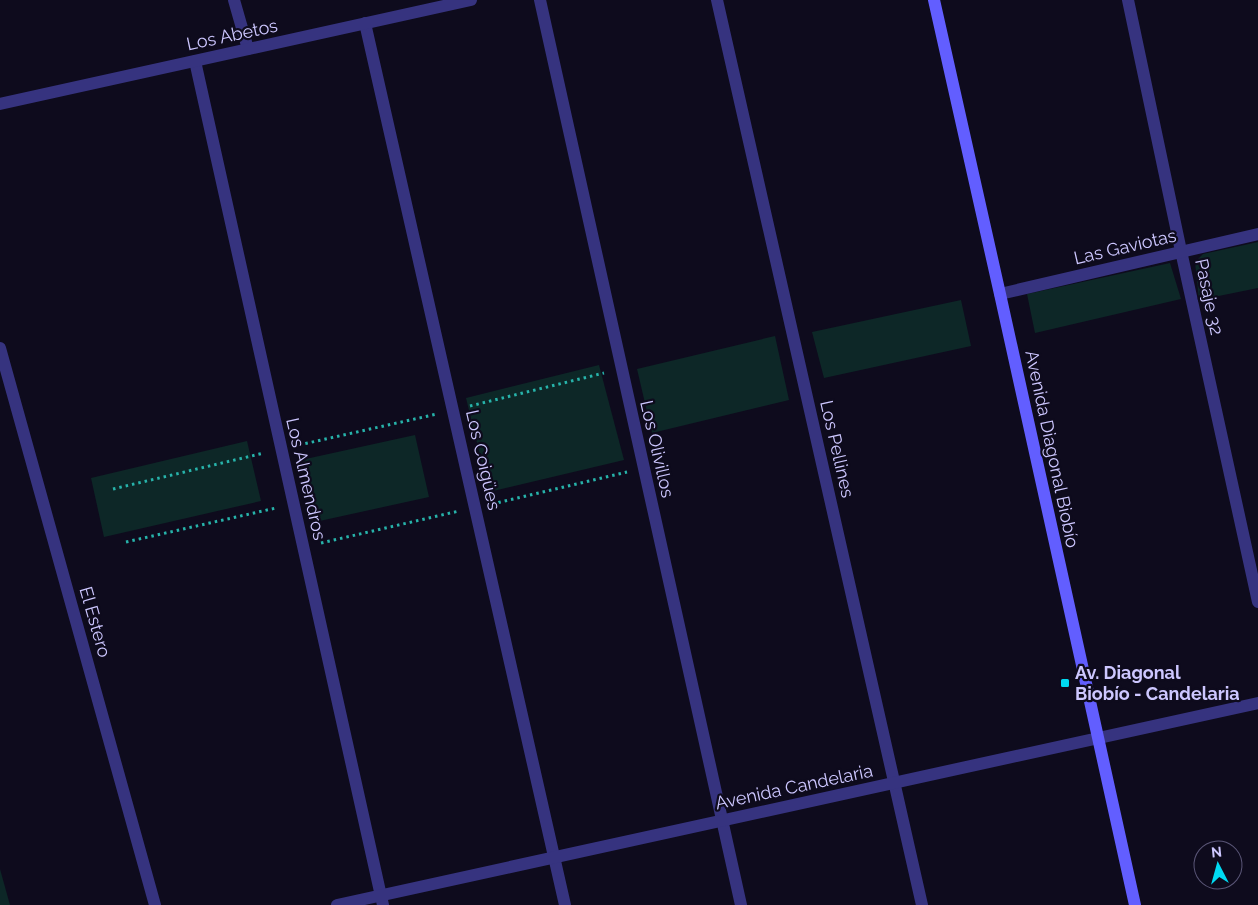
<svg xmlns="http://www.w3.org/2000/svg" width="1258" height="905" viewBox="0 0 1258 905" font-family="Raleway,sans-serif">
<rect width="100%" height="100%" fill="#0e0b1d"/>
<g fill="#0d2727">
<polygon points="1258,242 1258,288 1199,300 1195,262 1203,254"/>
<polygon points="1170,263 1181,299 1035,333 1027,294"/>
<polygon points="961,300 971,346 824,378 812,332"/>
<polygon points="775,336 789,400 652,433 637,369"/>
<polygon points="599,365 624,460 489,492 466,398"/>
<polygon points="415,435 429,497 315,522 301,460"/>
<polygon points="247,441 261,501 104,537 91,478"/>
<polygon points="0,869 10,905 0,905"/>
</g>
<g fill="none" stroke-linecap="round" stroke-linejoin="round">
<g stroke="#27b3aa" stroke-width="3" stroke-dasharray="2.5 4" stroke-linecap="butt">
<polyline points="470,406 604,373"/>
<polyline points="299,445 437,414"/>
<polyline points="113,489 264,453"/>
<polyline points="492,504 627,472"/>
<polyline points="126,542 276,508"/>
<polyline points="321,543 459,511"/>
</g>
<g stroke="#36337f" stroke-width="12">
<polyline points="234,0 248,49"/>
<polyline points="540,0 741,905"/>
<polyline points="717,0 922,905"/>
<polyline points="1128,0 1181,251 1258,602"/>
<polyline points="365,23 565,905"/>
<polyline points="195,61 383,905"/>
<polyline points="0,104 471,0"/>
<polyline points="1000,294 1258,234"/>
<polyline points="0,348 155,905"/>
<polyline points="337,905 1258,703"/>
</g>
<polyline stroke="#625eff" stroke-width="12" points="934,0 1000,294 1135,905"/>
</g>
<rect fill="#00daf2" stroke="#0e0b1d" stroke-width="2" x="1060" y="678" width="10" height="10" rx="2.5"/>
<g text-anchor="middle" stroke-width="4.5" stroke-linejoin="round" paint-order="stroke">
<g font-size="18" fill="#cdc7ff" stroke="#0e0b1d">
<text transform="translate(232 35) rotate(-12)" y="6">Los Abetos</text>
<text transform="translate(1125 247) rotate(-13)" y="6">Las Gaviotas</text>
<text transform="translate(1209 297) rotate(78)" y="6">Pasaje 32</text>
<text transform="translate(657 449) rotate(77)" y="6">Los Olivillos</text>
<text transform="translate(837 449) rotate(77)" y="6">Los Pellines</text>
<text transform="translate(1052 449) rotate(78)" y="6">Avenida Diagonal Biobío</text>
<text transform="translate(483 460) rotate(77)" y="6">Los Coigües</text>
<text transform="translate(306 479) rotate(77)" y="6">Los Almendros</text>
<text transform="translate(95 622) rotate(74)" y="6">El Estero</text>
<text transform="translate(794 787) rotate(-12)" y="6">Avenida Candelaria</text>
</g>
<g font-size="18" font-weight="bold" fill="#cdc7ff" stroke="#0e0b1d" text-anchor="start">
<text x="1075" y="679">Av. Diagonal<tspan x="1075" dy="21">Biobío - Candelaria</tspan></text>
</g>
</g>
<g transform="translate(1218 865) rotate(354)"><circle r="24" fill="#0e0b1d" stroke="#5a5677"/>
<path d="M0-4L9 19L0 12L-9 19Z" fill="#00daf2"/>
<text y="-8" font-size="14" font-weight="bold" text-anchor="middle" fill="#cdc7ff">N</text>
</g>
</svg>
